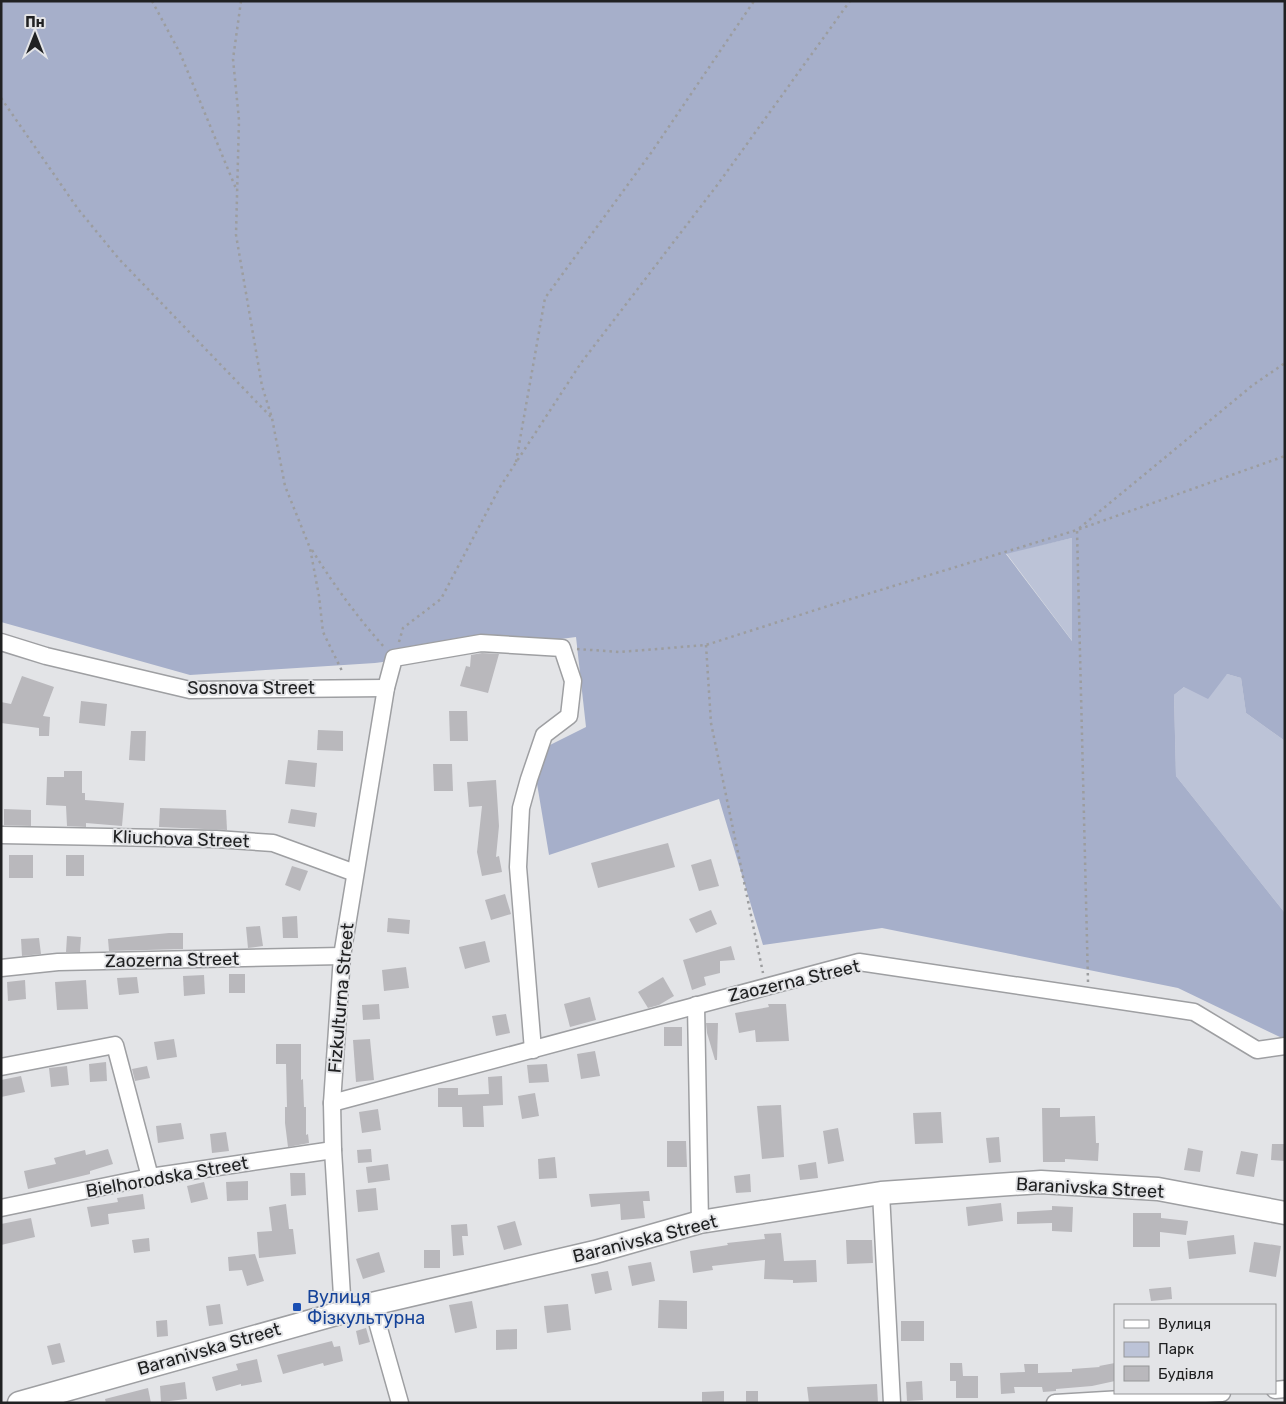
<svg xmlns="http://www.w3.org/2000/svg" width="1286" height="1404" viewBox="0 0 1286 1404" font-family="Rubik,sans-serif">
<rect width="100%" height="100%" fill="#e3e4e7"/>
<g fill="#bcc3d7">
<polygon points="1072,538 1073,642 1006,553"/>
<polygon points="1227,674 1241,678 1246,713 1285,741 1285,913 1176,776 1174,695 1184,687"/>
</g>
<path fill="#a6afca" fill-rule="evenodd" d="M1,1H1285V741L1246,713L1241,678L1227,674L1208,699L1184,687L1174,695L1176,776L1285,913V1038H1282L1178,988L882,928L763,945L719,799L549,855L532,754L586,727L576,637L375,663L190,675L1,622ZM1072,538V641L1006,554Z"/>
<g fill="#b9b8bc">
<polygon points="482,653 499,654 488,693 460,686 466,666 470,667 471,655"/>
<polygon points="22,676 54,687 43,716 50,717 49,736 39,736 39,728 1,723 1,702 11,704"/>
<polygon points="81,701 107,704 105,726 79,723"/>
<polygon points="449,711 467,711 468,741 450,741"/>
<polygon points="318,730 343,731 343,751 317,750"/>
<polygon points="131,731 146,731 145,761 129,760"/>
<polygon points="288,760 317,763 315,787 285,784"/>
<polygon points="433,764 452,764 453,791 434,791"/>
<polygon points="64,771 82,771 82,793 85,793 85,800 124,803 122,826 86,823 86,827 67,826 66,806 46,805 47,777 64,777"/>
<polygon points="496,780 499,826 496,857 499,856 502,872 482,876 477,852 482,806 469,807 467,782"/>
<polygon points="160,808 226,810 227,830 159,827"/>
<polygon points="4,809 31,810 31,826 4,825"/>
<polygon points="291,809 317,813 315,827 288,823"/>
<polygon points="668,843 675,867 598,888 591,863"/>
<rect x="9" y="855" width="24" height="23"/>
<rect x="66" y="855" width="18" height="21"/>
<polygon points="711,859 719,886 699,891 691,865"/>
<polygon points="292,866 308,871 300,891 285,885"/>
<polygon points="505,894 511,914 491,920 485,900"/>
<polygon points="711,910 717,924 696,933 689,919"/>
<polygon points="297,916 298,938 283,938 282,917"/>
<polygon points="388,918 410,920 409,934 387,932"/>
<polygon points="260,926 263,946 248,948 246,927"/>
<polygon points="169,933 183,933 183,949 109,951 108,939"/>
<polygon points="67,936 81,937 80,952 66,952"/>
<polygon points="39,938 41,954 22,956 21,939"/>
<polygon points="485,941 490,962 465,969 459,947"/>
<polygon points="731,946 735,960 720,961 720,973 704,977 706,985 692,990 683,960"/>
<polygon points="406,967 409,988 384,991 382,970"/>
<rect x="229" y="974" width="16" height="19"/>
<polygon points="204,975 205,994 184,996 183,976"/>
<polygon points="137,977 139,993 119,995 117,978"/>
<polygon points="663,977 674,996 659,1005 648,1008 638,992"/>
<polygon points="25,980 26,999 8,1001 7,982"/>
<polygon points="86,980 88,1009 57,1010 55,982"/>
<polygon points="590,997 596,1020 570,1027 564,1004"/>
<polygon points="379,1004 380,1019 363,1020 362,1005"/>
<polygon points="768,1004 786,1004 789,1041 756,1042 755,1030 739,1033 735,1013 769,1007"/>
<polygon points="506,1014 510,1033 496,1036 492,1016"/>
<polygon points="706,1023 718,1023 717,1060 715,1060 707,1033"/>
<rect x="664" y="1027" width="18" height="19"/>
<polygon points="174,1039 177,1057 157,1060 154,1042"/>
<polygon points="370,1039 374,1080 356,1082 353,1040"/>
<polygon points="276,1044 301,1044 301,1080 303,1079 304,1107 306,1107 306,1135 308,1134 309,1143 288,1147 285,1123 285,1107 287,1107 286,1064 276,1064"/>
<polygon points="595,1051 600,1076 581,1079 577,1054"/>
<polygon points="106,1062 107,1081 90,1082 89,1064"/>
<polygon points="547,1064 549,1082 529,1083 527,1065"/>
<polygon points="67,1066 69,1085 51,1087 49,1068"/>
<polygon points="147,1066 150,1078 135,1081 132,1069"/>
<polygon points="21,1076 25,1092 1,1097 1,1080"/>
<polygon points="502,1076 503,1105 483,1106 484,1127 463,1127 462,1107 438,1107 438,1088 458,1088 458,1095 489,1094 488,1077"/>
<polygon points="535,1093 539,1116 522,1119 518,1096"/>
<polygon points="781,1105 784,1157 762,1159 757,1106"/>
<polygon points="1042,1108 1060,1108 1060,1117 1095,1116 1096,1143 1099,1143 1098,1161 1065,1159 1065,1162 1043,1162"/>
<polygon points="378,1109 381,1130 362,1133 359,1112"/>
<polygon points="941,1112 943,1143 915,1144 913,1113"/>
<polygon points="181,1123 184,1139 158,1143 156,1126"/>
<polygon points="838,1128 844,1161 828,1164 823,1131"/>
<polygon points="226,1132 229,1151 212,1153 210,1134"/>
<polygon points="999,1137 1001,1162 989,1163 986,1138"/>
<polygon points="667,1141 686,1141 687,1167 667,1167"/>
<polygon points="1272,1144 1285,1144 1285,1161 1271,1160"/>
<polygon points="1188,1148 1203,1151 1200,1172 1184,1170"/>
<polygon points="108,1149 113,1164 90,1171 90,1174 28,1189 24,1171 56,1164 54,1158 85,1150 86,1155"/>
<polygon points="371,1149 372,1162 358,1163 357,1150"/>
<polygon points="1241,1151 1258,1154 1254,1177 1236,1174"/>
<polygon points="555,1157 557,1178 539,1179 538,1159"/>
<polygon points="816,1162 818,1178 800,1180 798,1165"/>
<polygon points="388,1164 390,1180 368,1183 366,1167"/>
<polygon points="290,1173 305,1173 306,1195 291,1196"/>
<polygon points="750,1174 751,1192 736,1193 734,1176"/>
<polygon points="248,1181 248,1200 227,1201 226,1182"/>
<polygon points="204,1182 208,1199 191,1203 187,1186"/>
<polygon points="376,1188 378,1210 358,1212 356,1190"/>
<polygon points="649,1191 650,1201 643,1201 645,1218 621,1220 620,1204 591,1207 589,1194"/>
<polygon points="143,1194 145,1209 108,1214 109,1224 91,1227 87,1207 118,1202 117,1198"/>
<polygon points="1001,1203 1003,1221 968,1226 966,1207"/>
<polygon points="286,1204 289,1229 293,1229 296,1254 259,1258 257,1232 272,1231 269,1207"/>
<polygon points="1052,1206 1073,1207 1072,1232 1052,1231 1052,1223 1017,1224 1017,1212 1052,1210"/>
<polygon points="1133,1213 1161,1213 1161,1218 1188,1221 1186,1235 1160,1232 1160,1247 1133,1247"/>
<polygon points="31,1218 35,1237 1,1245 1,1224"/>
<polygon points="515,1221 522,1245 504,1250 497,1226"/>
<polygon points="467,1224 468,1236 462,1236 464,1255 453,1256 451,1225"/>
<polygon points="781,1233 784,1261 816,1260 817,1282 793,1283 793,1280 764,1279 765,1260 712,1266 713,1270 693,1273 690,1251 728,1245 727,1243 765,1239 764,1234"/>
<polygon points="1234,1235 1236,1254 1189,1259 1187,1241"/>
<polygon points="149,1238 150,1251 134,1253 132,1240"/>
<polygon points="846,1240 872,1240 873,1263 847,1264"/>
<polygon points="1254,1242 1281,1246 1276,1277 1249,1272"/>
<rect x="424" y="1250" width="16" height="18"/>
<polygon points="379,1252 385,1272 363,1279 356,1259"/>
<polygon points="255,1254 264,1281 247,1286 242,1270 229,1271 228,1257"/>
<polygon points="651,1262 655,1281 632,1286 628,1266"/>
<polygon points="608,1271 612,1290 595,1294 591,1274"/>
<polygon points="1171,1287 1172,1299 1151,1301 1149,1289"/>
<polygon points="659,1300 687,1301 687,1329 658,1328"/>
<polygon points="472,1301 477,1328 455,1333 449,1305"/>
<polygon points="220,1304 223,1324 209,1326 206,1306"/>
<polygon points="568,1304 571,1330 547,1333 544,1306"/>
<polygon points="167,1320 168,1336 157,1337 156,1321"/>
<rect x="901" y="1321" width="23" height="20"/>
<polygon points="366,1328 370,1342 359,1345 356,1331"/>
<polygon points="517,1329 517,1349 496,1350 496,1330"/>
<polygon points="332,1341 334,1347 340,1346 343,1361 324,1366 323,1363 283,1374 277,1355"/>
<polygon points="60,1343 65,1362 52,1365 47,1346"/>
<polygon points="257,1359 262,1382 241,1386 241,1384 216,1391 212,1377 238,1370 236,1364"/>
<polygon points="950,1363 962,1363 963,1376 978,1376 978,1398 956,1398 956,1381 950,1381"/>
<polygon points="1115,1363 1115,1381 1092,1386 1056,1389 1056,1391 1043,1392 1042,1387 1014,1387 1015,1393 1001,1394 1000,1373 1025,1372 1024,1364 1038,1364 1038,1373 1072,1372 1072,1369 1100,1367 1099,1366"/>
<polygon points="922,1381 923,1400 907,1401 906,1382"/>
<polygon points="185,1382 187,1399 161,1402 160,1386"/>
<polygon points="877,1384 878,1403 809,1403 807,1387"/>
<polygon points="148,1388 151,1403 106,1403 105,1399"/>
<polygon points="724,1391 724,1403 702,1403 702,1392"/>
<rect x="746" y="1391" width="12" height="12"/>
</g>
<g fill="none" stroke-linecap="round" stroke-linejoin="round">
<defs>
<g id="street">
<polyline points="1,642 46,656 190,690 386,688"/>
<polyline points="1,835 216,839 273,843 355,873"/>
<polyline points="1,968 58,962 342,956"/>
<polyline points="696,1005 700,1222"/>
<polyline points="1,1067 115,1045 150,1177"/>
<polyline points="332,1103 859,962 1194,1012 1257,1050 1285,1046"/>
<polyline points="881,1193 892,1403"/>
<polyline points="1,1208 150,1177 333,1150"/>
<polyline points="372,1304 400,1403"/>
<polyline points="343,1312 333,1150 332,1103 342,956 386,688 394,658 481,643 562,648 573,681 569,716 544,735 529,779 521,808 518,867 533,1050"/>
<polyline points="1275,1390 1285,1389"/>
<polyline points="1055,1403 1222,1393"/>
</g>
<polyline id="secondary" points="19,1403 372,1304 595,1252 700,1222 881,1193 1041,1182 1158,1189 1285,1213"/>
</defs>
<use href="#street" stroke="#9e9fa2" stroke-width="19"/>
<use href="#secondary" stroke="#9e9fa2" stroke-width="25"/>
<g stroke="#9c9d9f" stroke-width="2.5" stroke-dasharray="2.5 4" stroke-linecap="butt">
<polyline points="152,1 180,53 237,191"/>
<polyline points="241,1 233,59 239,120 236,235 262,386 272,418 285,486 310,548 319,596 323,632 343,673"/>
<polyline points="1,98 78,209 119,259 271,417"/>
<polyline points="516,462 545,298 651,153 754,1"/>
<path d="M312,550C334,585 357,617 385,648"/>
<polyline points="399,642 403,628 441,599 500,487 581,363 718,184 850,1"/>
<polyline points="706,645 711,723 763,973"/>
<polyline points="577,649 620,652 706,645 828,606 1077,530 1285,456"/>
<polyline points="1088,982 1077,530 1253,385 1285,363"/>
</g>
<use href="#street" stroke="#fff" stroke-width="16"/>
<use href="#secondary" stroke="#fff" stroke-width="22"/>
</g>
<rect fill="#1a4fb4" stroke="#e3e4e7" stroke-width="2" x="292" y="1302" width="10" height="10" rx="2.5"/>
<g text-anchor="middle" stroke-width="4" stroke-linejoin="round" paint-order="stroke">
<g font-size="18" fill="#202122" stroke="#e3e4e7">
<text x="251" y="694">Sosnova Street</text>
<text transform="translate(181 839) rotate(2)" y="6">Kliuchova Street</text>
<text transform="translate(172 960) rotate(-1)" y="6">Zaozerna Street</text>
<text transform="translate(794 981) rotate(-13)" y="6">Zaozerna Street</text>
<text transform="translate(341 998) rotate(-85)" y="6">Fizkulturna Street</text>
<text transform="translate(167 1177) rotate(-10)" y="6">Bielhorodska Street</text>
<text transform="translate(1090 1188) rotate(3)" y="6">Baranivska Street</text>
<text transform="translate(645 1239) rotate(-14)" y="6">Baranivska Street</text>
<text transform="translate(209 1349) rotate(-16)" y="6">Baranivska Street</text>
</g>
<g font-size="18" fill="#164399" stroke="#e3e4e7" text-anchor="start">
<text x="307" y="1303">Вулиця<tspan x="307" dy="21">Фізкультурна</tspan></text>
</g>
</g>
<rect width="1286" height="1404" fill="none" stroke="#202122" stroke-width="5"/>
<rect x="1114" y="1304" width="162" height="90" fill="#e3e4e7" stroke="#959698"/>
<rect x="1124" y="1320" width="25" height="8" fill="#ffffff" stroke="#959698"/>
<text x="1158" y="1329" font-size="15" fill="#202122">Вулиця</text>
<rect x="1124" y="1342" width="25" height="15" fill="#bcc3d7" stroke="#959698"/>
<text x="1158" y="1354" font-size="15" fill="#202122">Парк</text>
<rect x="1124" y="1366" width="25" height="15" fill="#b9b8bc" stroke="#959698"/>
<text x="1158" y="1379" font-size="15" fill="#202122">Будівля</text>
<g transform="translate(35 35)" stroke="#e3e4e7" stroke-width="4" paint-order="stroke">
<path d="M0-4L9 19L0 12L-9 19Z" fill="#202122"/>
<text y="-8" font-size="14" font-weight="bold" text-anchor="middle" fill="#202122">Пн</text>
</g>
</svg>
